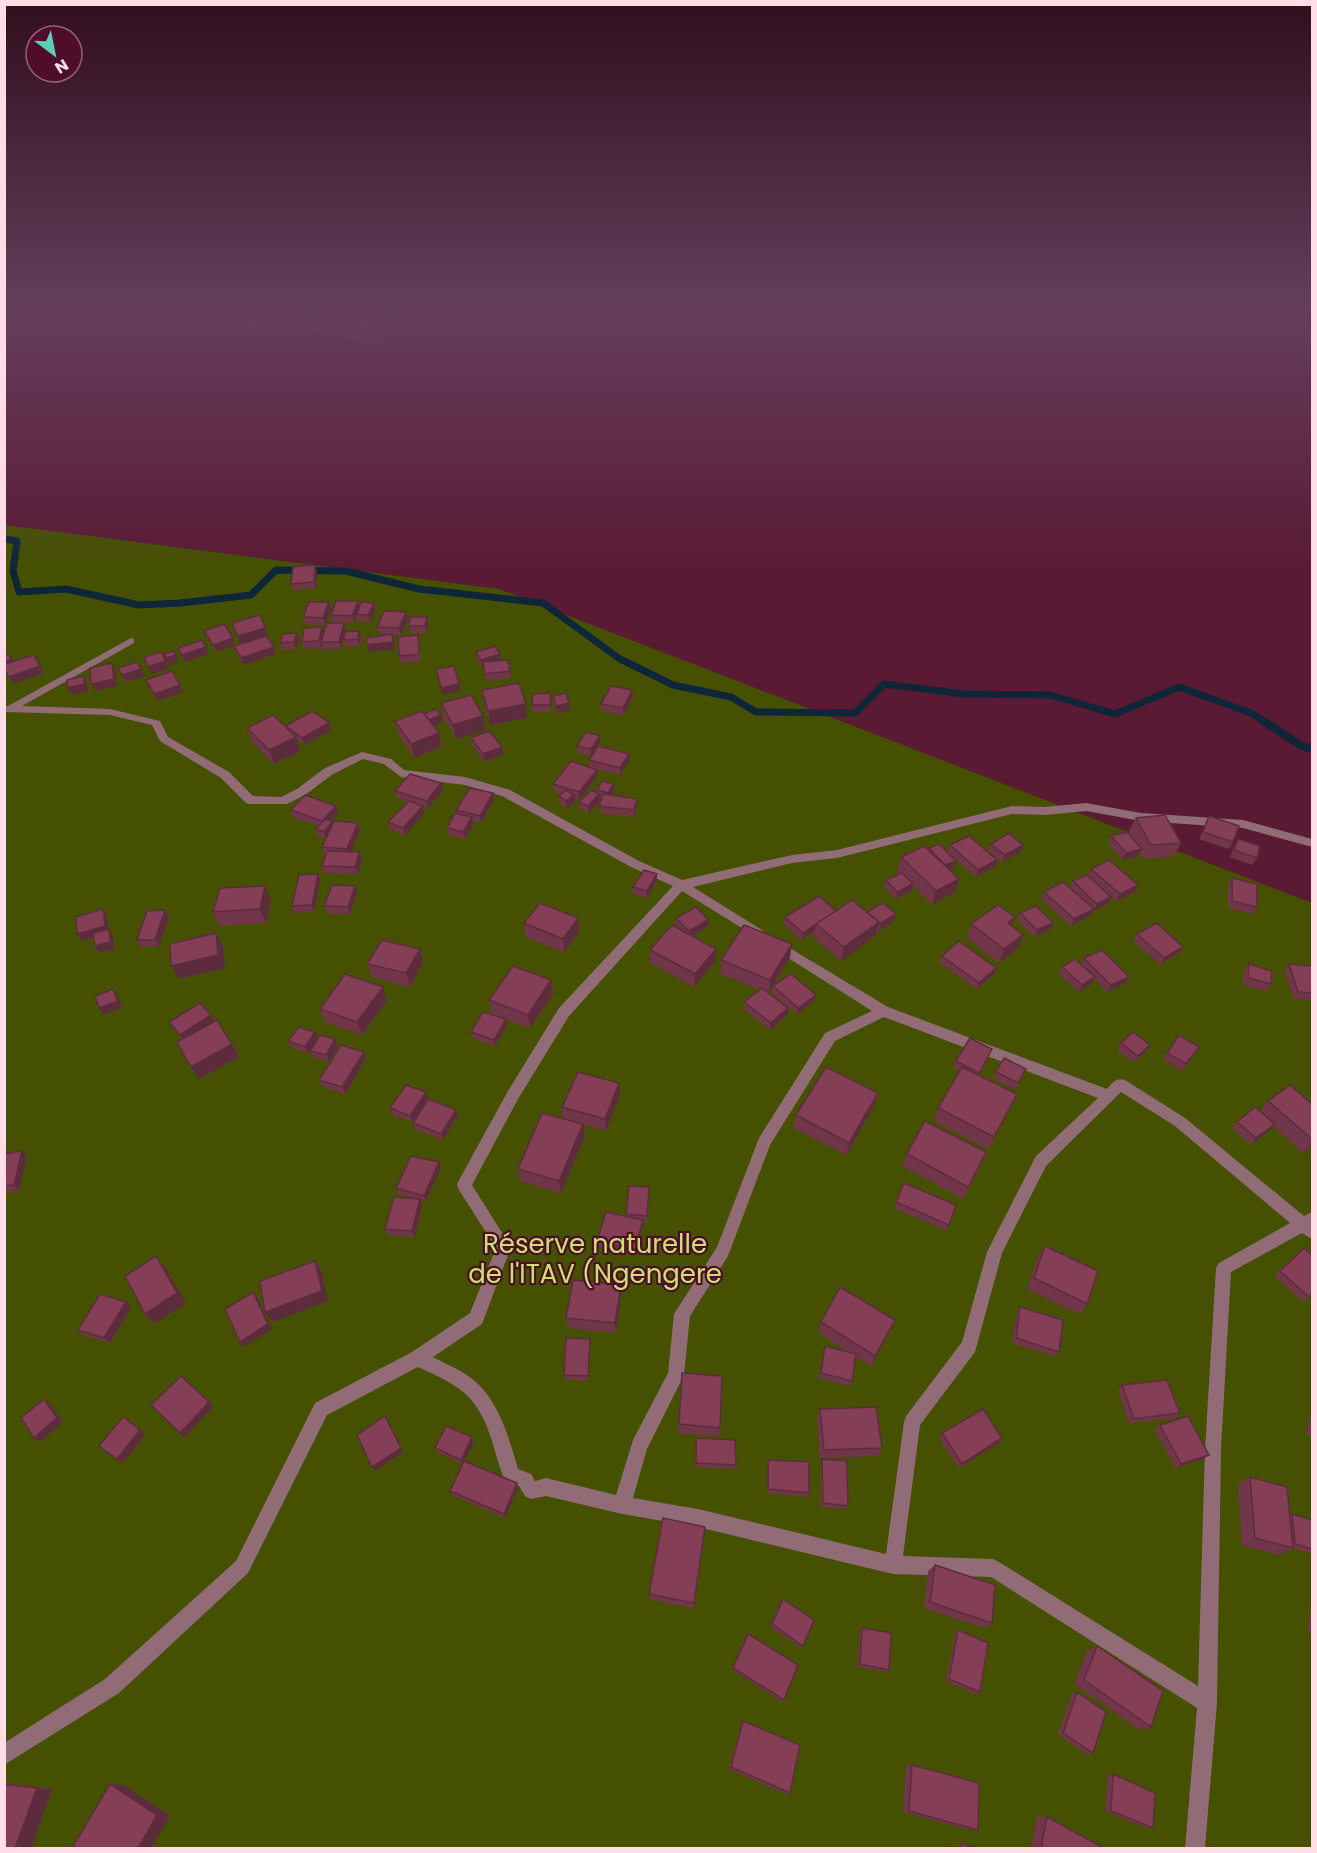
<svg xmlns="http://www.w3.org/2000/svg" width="1317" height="1853" viewBox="0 0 1317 1853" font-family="Poppins,sans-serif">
<rect width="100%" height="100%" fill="#5a1a34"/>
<polygon fill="#455100" points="5,525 499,589 1312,903 1312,1848 5,1848"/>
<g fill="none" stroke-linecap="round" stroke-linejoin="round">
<polyline stroke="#0d2738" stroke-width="7" points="4,539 17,541 13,571 19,592 66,589 139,605 180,603 251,595 276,570 346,571 419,589 543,603 620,659 673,685 731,697 756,712 855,713 884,684 964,694 1050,695 1115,714 1179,687 1251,713 1268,724"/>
<polyline stroke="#0d2738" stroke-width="8" points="1266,723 1302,746 1312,749"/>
<path fill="#916b76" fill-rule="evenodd" d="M131,638L134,639V643L22,706L110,709L160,721L168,737L229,772L253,796L281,797L297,789L325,768L362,752L391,759L404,770L465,777L510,790L639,861L682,880L792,855L837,850L1012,806L1045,807L1086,803L1141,813L1243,820L1312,839V847L1243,828L1141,821L1086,811L1045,815L1012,814L837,858L792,863L693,887L762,930L764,933L762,936L758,938L682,891L569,1016L518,1099L472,1185L511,1247L482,1324L433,1357C448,1365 466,1372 478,1384C500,1405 510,1441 518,1469L531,1474L535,1481L546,1478L616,1495L633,1440L668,1373L674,1314L717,1247L759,1138L825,1033L872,1011L774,949L772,946L774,943L778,941L888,1007L1107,1089C1112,1083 1116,1077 1125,1080L1185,1118L1304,1216L1312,1212V1239L1302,1233L1231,1272L1221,1449L1217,1703L1205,1848H1185L1197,1708L991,1577L893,1574L698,1527L622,1514L546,1496L531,1499L525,1496L519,1486L505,1481C493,1452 490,1414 463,1392C450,1381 433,1374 418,1367L327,1415L248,1573L119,1693L4,1765V1743L105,1679L236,1561L315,1403L412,1352L470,1313L496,1248L459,1190L457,1185L459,1180L508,1091L559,1008L673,886L631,867L502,796L465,785L401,777L384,764L363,759L333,774L305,795L287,804H250L246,803L221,778L160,741L152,725L110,715L4,712V706H8ZM884,1017L1098,1098L1036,1156L987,1252L962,1342L906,1416L904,1422L886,1554L698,1509L633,1498L647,1449L684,1375L690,1316L728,1256L770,1145L835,1041ZM1121,1092L1175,1126L1290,1223L1219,1263L1216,1268L1205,1449L1198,1686L999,1562L993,1559L903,1556L920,1425L975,1352L1002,1253L1046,1166Z"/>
</g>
<g fill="#72364b">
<polygon points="275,311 387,311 394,313 397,331 372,345 278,320 278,323 255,335 243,331 241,325 276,317"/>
<polygon points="315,565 317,572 316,588 293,590 291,584"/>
<polygon points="359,607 375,610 370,622 358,621 357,615 354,622 333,622 331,615"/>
<polygon points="331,609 325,625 305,624 303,617"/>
<polygon points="406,612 408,619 401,635 392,635 395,649 369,652 367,645 388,635 379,634 377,627"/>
<polygon points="427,617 428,624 427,633 410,633 409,626"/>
<polygon points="232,623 265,628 268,635 266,636 276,654 243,665 236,653 234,646 266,636 240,643"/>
<polygon points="346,630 346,632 361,638 359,646 346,647 344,640 345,635 341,649 323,649 322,644 321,648 304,649 302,642 324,633"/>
<polygon points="204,631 233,638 235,645 216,652 207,638"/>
<polygon points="297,633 299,640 296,649 282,650 280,643"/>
<polygon points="419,642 421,661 401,663 399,656"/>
<polygon points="476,652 500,654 501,661 508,660 511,678 486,681 484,666 482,667 477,659"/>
<polygon points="482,690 526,704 527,718 490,725 484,704"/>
<polygon points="550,693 551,712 533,712 532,705"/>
<polygon points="553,696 569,703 570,710 557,713 554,703"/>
<polygon points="633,697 623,715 601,711 601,704"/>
<polygon points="441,703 485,730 456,739 444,717"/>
<polygon points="424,714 443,722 433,726 439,733 441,747 414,758 399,735 395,721"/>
<polygon points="329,723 331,730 305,745 296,739 300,751 274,764 252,742 247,728 286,728 286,726"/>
<polygon points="471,738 502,747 503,754 484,762 472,745"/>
<polygon points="600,743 591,756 577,753 577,746"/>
<polygon points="629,754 629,761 620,775 589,767 589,760"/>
<polygon points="597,770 597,777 579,799 574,798 575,802 567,808 559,803 559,796 562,794 554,791 553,784"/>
<polygon points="443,790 428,808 423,806 425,813 405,835 390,829 388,822 408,802 397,798 395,791"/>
<polygon points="597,790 614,791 612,795 637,806 634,817 600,813 599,806 602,798 600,798 600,801 588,813 580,809 579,802 597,793"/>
<polygon points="493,793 494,800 481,822 473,821 474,824 465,839 448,835 447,828 457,813 456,810"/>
<polygon points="291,810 338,813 331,821 333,823 360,830 351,852 360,852 362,859 358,874 324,873 322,866 326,854 325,854 322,847 326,838 318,836 316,829 319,826 293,817"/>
<polygon points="1209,816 1233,842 1229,849 1199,839"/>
<polygon points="1136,818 1181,843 1174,856 1144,859 1140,852 1138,856 1122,860 1108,843 1111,836 1133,839 1129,831"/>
<polygon points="1238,839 1257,858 1252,865 1230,857 1234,846"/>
<polygon points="991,844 1023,845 1021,852 1002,862 988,851"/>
<polygon points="950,845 997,860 995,867 976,877 948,852"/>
<polygon points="929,848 956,861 954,867 949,869 959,879 955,892 932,904 913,886 911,891 896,899 884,887 886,880 900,874 897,871 901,857 928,850"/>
<polygon points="1091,869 1138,885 1135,892 1116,901 1101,887 1111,897 1108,904 1093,910 1091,915 1071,926 1041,899 1044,892 1070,888 1073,881 1088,875"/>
<polygon points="1232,878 1257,907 1253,914 1228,908 1228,885"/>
<polygon points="320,881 314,912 295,913 292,906"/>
<polygon points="657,881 647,898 633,894 633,887"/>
<polygon points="355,886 357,893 350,914 327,913 324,906"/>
<polygon points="271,900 266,923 220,926 213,912"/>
<polygon points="836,911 867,912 894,921 879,931 877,930 876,935 841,961 814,938 815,931 801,940 784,924 785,917"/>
<polygon points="1020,913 1050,930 1035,937 1017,920"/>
<polygon points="169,917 159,946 141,947 137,940"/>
<polygon points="1015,917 1012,926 1018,948 999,963 967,938 971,924"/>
<polygon points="578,918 579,932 564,952 526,937 524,923"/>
<polygon points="676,918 708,920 708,926 692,936 715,962 694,987 650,963 650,950 680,930 676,925"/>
<polygon points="1137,934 1183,947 1179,953 1160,964 1133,941"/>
<polygon points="942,956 996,968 994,974 977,989 939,962"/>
<polygon points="790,957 769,993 788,1008 787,1015 770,1030 744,1009 744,1002 760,990 720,973 721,960"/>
<polygon points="1084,958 1125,983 1107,992 1094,978 1091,984 1079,992 1059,974 1062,967 1081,965"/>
<polygon points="423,962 410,987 372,977 367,964"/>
<polygon points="1249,964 1271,984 1266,991 1243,985 1244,971"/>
<polygon points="1289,964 1312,966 1312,1000 1293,998 1285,971"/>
<polygon points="551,980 553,994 530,1028 492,1014 489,1000"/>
<polygon points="773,986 814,1001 797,1014 772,993"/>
<polygon points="383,987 387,1000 362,1035 325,1022 320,1009"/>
<polygon points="211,1015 239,1057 199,1079 182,1039 173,1028 169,1022"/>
<polygon points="507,1026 495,1046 473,1039 471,1032"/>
<polygon points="1179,1035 1199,1047 1182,1071 1163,1059"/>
<polygon points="318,1038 335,1039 338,1045 329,1061 313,1057 310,1051 314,1045 308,1053 291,1047 288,1041"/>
<polygon points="1121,1043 1150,1045 1146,1051 1134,1062 1117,1050"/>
<polygon points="990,1055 979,1075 1011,1107 988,1149 934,1121 938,1108 960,1071 954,1068 956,1061"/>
<polygon points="366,1058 345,1094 322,1086 319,1080"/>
<polygon points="1026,1069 1015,1090 993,1078 996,1072"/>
<polygon points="620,1095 606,1131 583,1125 585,1136 561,1193 520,1181 518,1169 563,1119 562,1107"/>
<polygon points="428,1099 413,1122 392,1114 390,1108"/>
<polygon points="1268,1101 1312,1104 1312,1146 1303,1153 1273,1126 1251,1145 1232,1128 1237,1122 1260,1111"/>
<polygon points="874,1106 846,1155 793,1128 796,1115"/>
<polygon points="456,1110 458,1116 443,1140 415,1129 413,1123"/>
<polygon points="22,1151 27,1157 19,1191 4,1193 4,1154"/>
<polygon points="907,1154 981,1164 963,1199 902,1166"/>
<polygon points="441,1168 426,1201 421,1200 422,1204 415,1237 388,1235 385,1229 414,1198 398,1194 396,1188"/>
<polygon points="904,1183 949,1225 946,1230 894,1208"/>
<polygon points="649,1193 647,1221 643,1221 643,1226 635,1256 598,1247 597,1241 626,1216 626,1214"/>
<polygon points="1045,1246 1087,1304 1079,1314 1027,1289 1038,1257"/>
<polygon points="1304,1248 1312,1293 1303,1302 1274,1276"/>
<polygon points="621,1285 621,1296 616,1333 568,1328 566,1318"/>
<polygon points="126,1302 131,1307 110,1343 83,1335 78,1330"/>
<polygon points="1020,1307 1059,1352 1055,1356 1012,1343 1017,1312"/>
<polygon points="821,1322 890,1330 871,1366 856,1356 852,1381 850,1386 819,1378 825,1346 850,1353 818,1332"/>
<polygon points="590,1339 590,1344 588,1380 565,1380 564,1375"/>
<polygon points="682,1373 720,1428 718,1436 678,1433"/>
<polygon points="1122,1385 1180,1413 1175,1418 1129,1423 1118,1390"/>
<polygon points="820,1409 882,1448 877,1456 820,1458 817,1418"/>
<polygon points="1312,1412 1312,1437 1306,1433"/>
<polygon points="1160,1425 1203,1459 1175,1468 1155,1429"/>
<polygon points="942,1433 1002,1438 999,1443 959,1468 939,1438"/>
<polygon points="472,1437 474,1441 464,1461 517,1483 518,1487 505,1518 452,1495 450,1491 463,1464 437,1452 435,1448"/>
<polygon points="696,1438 736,1465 735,1469 695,1467"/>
<polygon points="822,1459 848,1506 846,1509 821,1507 821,1463"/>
<polygon points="768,1460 809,1493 808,1497 767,1493 767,1464"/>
<polygon points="1250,1477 1290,1515 1292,1514 1312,1520 1312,1554 1293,1548 1279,1555 1242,1545 1238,1485"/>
<polygon points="705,1527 693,1608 649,1599 649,1594"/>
<polygon points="935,1565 992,1623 984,1628 924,1608 928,1571"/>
<polygon points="1312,1594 1312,1634 1308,1632"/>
<polygon points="783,1599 803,1646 802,1648 770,1627"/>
<polygon points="862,1628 889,1670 886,1672 857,1666 860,1630"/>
<polygon points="958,1630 980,1692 976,1694 946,1681 955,1633"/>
<polygon points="748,1634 784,1700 783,1702 732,1670"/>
<polygon points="1097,1646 1151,1727 1140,1730 1074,1684 1087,1651"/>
<polygon points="1077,1692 1093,1753 1088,1755 1058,1734 1072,1694"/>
<polygon points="743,1721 790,1793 786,1794 729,1769 741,1724"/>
<polygon points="912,1765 978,1830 970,1830 903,1812 906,1766"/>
<polygon points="1113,1774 1153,1828 1147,1828 1105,1811 1108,1775"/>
<polygon points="4,1783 52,1789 31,1848 4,1848"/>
<polygon points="1037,1817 1047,1817 1104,1848 1031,1848"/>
<polygon points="959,1843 962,1843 975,1848 958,1848"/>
</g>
<g fill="#5c2c3d">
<polygon points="394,313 397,331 372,345 368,327"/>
<polygon points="277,317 278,323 255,335 254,329"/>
<polygon points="315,565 317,572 316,588 314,582"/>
<polygon points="358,601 359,608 354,622 352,616"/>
<polygon points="329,602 331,609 325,625 323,618"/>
<polygon points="374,603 375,610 370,622 368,615"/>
<polygon points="406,612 408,619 401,635 399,628"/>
<polygon points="427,617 428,624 427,633 425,626"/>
<polygon points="344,623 346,630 341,649 339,642"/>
<polygon points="322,627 324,634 321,642 321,648 319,641"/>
<polygon points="265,628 268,635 240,643 238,636"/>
<polygon points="359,631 361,638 359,646 358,639"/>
<polygon points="297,633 299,640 296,649 294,642"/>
<polygon points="392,634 395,649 369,652 367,645"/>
<polygon points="233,638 235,645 216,652 213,645"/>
<polygon points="206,647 208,654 185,662 182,655"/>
<polygon points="274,647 276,654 243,665 241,658"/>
<polygon points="9,654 13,660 15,667 4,670 4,662"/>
<polygon points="500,654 501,661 482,667 481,660"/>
<polygon points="176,655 179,662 169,665 166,658"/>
<polygon points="166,661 169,668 152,674 148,667"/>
<polygon points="112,663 115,670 117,686 95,691 91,684"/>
<polygon points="40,666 44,673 13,684 9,677"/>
<polygon points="141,669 145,676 126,682 122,675"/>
<polygon points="84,676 87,683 88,691 72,695 68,688"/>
<polygon points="459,684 460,691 442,695 441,688"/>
<polygon points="180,685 183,692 157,701 154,694"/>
<polygon points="632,690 633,697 623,715 623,708"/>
<polygon points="569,703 570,710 557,713 556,706"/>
<polygon points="526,704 527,718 490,725 488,711"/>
<polygon points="441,715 443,722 430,727 428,720"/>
<polygon points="483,716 485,730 456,739 453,725"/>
<polygon points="329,723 331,730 305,745 302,738"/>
<polygon points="439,733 441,747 414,758 411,744"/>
<polygon points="600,736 600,743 591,756 591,749"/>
<polygon points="296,737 300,751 274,764 269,750"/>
<polygon points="502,747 503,754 484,762 483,754"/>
<polygon points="629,754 629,761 620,775 620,768"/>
<polygon points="597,770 597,777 579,799 579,792"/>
<polygon points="441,783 443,790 428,808 427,801"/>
<polygon points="614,784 614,791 609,800 608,793"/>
<polygon points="493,793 494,800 481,822 480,816"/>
<polygon points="599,794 600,801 588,813 588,806"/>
<polygon points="574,795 575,802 567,808 566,801"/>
<polygon points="637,799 637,806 634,817 634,810"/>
<polygon points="336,806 338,813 324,828 322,821"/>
<polygon points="423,806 425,813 405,835 403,828"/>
<polygon points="472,817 474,824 465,839 463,832"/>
<polygon points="333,821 335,828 326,839 324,832"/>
<polygon points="358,823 360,830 349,856 347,849"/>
<polygon points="1023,845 1021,852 1002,862 1005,855"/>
<polygon points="1142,849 1138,856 1122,860 1126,853"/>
<polygon points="360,852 362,859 358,874 355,867"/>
<polygon points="997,860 995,867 976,877 978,870"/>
<polygon points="956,861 954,867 943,872 945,865"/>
<polygon points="318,874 320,881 314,912 312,905"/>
<polygon points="657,874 657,881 647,898 647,891"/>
<polygon points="959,879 955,892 932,904 936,891"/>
<polygon points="913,884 911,891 896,899 897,892"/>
<polygon points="1138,885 1135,892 1116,901 1120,894"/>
<polygon points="265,886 271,900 266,923 260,909"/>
<polygon points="355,886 357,893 350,914 348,907"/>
<polygon points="1111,897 1108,904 1094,911 1097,904"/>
<polygon points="103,909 107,916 109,933 82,941 77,934"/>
<polygon points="1094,909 1091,915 1071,926 1074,919"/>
<polygon points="165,910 169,917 159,946 155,940"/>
<polygon points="896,914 894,921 879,931 880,924"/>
<polygon points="1015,917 1010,931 1008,923"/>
<polygon points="578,918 579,932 564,952 563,939"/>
<polygon points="708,920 708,926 688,938 689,931"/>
<polygon points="879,922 876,935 841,961 844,947"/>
<polygon points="1053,923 1050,930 1035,937 1037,930"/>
<polygon points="816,925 815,931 801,940 803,933"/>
<polygon points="109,929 113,936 114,949 99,953 95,946"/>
<polygon points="216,933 223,946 225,968 179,979 171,966"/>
<polygon points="1023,935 1018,948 999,963 1004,949"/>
<polygon points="792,944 790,957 769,993 770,980"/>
<polygon points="1183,947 1179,953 1160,964 1164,958"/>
<polygon points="420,949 423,962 410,987 406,973"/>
<polygon points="716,949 715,962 694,987 695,974"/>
<polygon points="996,968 994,974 977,989 979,983"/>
<polygon points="1095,977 1091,984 1079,992 1082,985"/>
<polygon points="1129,977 1125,983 1107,992 1111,985"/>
<polygon points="551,980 553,994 530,1028 528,1015"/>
<polygon points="383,987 387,1000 362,1035 357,1022"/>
<polygon points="113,989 117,995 122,1007 104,1015 99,1008"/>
<polygon points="816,995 814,1001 797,1014 798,1008"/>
<polygon points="788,1008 787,1015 770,1030 771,1023"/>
<polygon points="211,1015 215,1022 184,1041 180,1035"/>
<polygon points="506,1019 507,1026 495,1046 494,1040"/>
<polygon points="315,1032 318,1039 308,1053 305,1047"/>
<polygon points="335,1039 338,1045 329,1061 326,1055"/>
<polygon points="232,1044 239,1057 199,1079 191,1067"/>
<polygon points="1150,1045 1146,1051 1134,1062 1138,1056"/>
<polygon points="364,1052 366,1058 345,1094 342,1087"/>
<polygon points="619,1083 620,1095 606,1131 605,1119"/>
<polygon points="426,1092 428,1099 413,1122 410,1116"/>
<polygon points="878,1093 874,1106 846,1155 849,1143"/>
<polygon points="456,1110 458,1116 443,1140 441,1134"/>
<polygon points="583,1124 585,1136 561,1193 559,1181"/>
<polygon points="1275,1124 1270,1130 1251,1145 1256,1138"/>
<polygon points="1312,1143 1312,1146 1303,1153"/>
<polygon points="22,1151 27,1157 19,1191 14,1185"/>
<polygon points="439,1162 441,1168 426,1201 424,1196"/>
<polygon points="420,1199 422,1204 415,1237 412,1231"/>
<polygon points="643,1220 643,1226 635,1256 635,1250"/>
<polygon points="156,1256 165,1267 186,1303 155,1324 145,1314"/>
<polygon points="315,1261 322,1272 328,1301 273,1322 265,1312"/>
<polygon points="621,1285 621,1296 616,1333 615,1323"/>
<polygon points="253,1292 257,1297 272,1329 244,1347 240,1342"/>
<polygon points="126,1302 131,1307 110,1343 104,1338"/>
<polygon points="895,1320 890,1330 871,1366 875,1356"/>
<polygon points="44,1399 50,1404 63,1422 40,1442 34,1438"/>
<polygon points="209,1402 213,1407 185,1437 180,1433"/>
<polygon points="385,1416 403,1452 375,1471 372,1467"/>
<polygon points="140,1430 146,1434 123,1463 117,1459"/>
<polygon points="472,1437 474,1441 463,1464 461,1460"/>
<polygon points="1002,1438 999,1443 959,1468 962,1464"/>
<polygon points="1209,1455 1203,1459 1175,1468 1181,1464"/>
<polygon points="517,1483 518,1487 505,1518 504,1514"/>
<polygon points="110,1784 124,1785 170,1816 151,1848 138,1848"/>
<polygon points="37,1788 52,1789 31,1848 15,1848"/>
</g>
<g fill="#843f57" stroke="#5c2c3d" stroke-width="1.5">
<polygon points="306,311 387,311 394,313 368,327"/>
<polygon points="265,314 277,317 254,329 241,325"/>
<polygon points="315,565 314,582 291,584 293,567"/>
<polygon points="336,601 358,601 352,616 331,615"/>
<polygon points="309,602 329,602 323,618 303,617"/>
<polygon points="361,602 374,603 368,615 357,614"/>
<polygon points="384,611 406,612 399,628 377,627"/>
<polygon points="260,615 265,628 238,636 232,623"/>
<polygon points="410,617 427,617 425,626 409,626"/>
<polygon points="327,623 344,623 339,642 321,642"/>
<polygon points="224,624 233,638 213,645 204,631"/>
<polygon points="322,627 319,641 302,642 304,628"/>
<polygon points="359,631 358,639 344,640 345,632"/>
<polygon points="297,633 294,642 280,643 283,634"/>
<polygon points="392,634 393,642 367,645 366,638"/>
<polygon points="418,635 419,654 399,656 398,637"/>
<polygon points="266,636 274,647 241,658 234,646"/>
<polygon points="202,640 206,647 182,655 178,648"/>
<polygon points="495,646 500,654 481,660 476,652"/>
<polygon points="174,651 176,655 166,658 164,654"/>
<polygon points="161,652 166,661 148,667 144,657"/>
<polygon points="9,654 11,660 4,662 4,655"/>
<polygon points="34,655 40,666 9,677 4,668 4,664"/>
<polygon points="508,660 510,671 485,674 483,662"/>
<polygon points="137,662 141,669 122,675 118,668"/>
<polygon points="112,663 114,679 91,684 90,668"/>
<polygon points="454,666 459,684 441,688 436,669"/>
<polygon points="172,671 180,685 154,694 146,680"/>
<polygon points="84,676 84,684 68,688 67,680"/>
<polygon points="519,683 526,704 488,711 482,690"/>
<polygon points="611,686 632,690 623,708 601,704"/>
<polygon points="550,693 551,705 532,705 533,694"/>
<polygon points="566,693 569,703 556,706 553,696"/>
<polygon points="471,695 483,716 453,725 441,703"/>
<polygon points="436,709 441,715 429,720 424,714"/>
<polygon points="312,711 329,723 302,738 286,726"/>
<polygon points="422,711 439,733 411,744 395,721"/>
<polygon points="273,715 296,737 269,750 247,728"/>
<polygon points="489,731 502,747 483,754 471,738"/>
<polygon points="586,732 600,736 591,749 577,746"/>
<polygon points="598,746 629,754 620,768 589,760"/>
<polygon points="571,761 597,770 579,792 553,784"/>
<polygon points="410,774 441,783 427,801 395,791"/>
<polygon points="602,781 614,784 608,793 597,790"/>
<polygon points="470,788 493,793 480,816 456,810"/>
<polygon points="566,790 574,795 566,801 559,796"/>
<polygon points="591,790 599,794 588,806 579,802"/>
<polygon points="603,794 637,799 634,810 599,806"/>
<polygon points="305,795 336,806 322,821 291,810"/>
<polygon points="409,801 423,806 403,828 388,822"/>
<polygon points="455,813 472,817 463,832 447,828"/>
<polygon points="1165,815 1181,843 1151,845 1136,818"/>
<polygon points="1209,816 1239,826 1233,842 1203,832"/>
<polygon points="325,819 333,821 324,832 316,829"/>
<polygon points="334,821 358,823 347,849 322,847"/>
<polygon points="1127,832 1142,849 1126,853 1111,836"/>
<polygon points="1009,833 1023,845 1005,855 991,844"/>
<polygon points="969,836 997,860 978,870 950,845"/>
<polygon points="1238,839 1260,846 1257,858 1234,850"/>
<polygon points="939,844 956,861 945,865 929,848"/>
<polygon points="924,846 959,879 936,891 901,857"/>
<polygon points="327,851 360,852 355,867 322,866"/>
<polygon points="1109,860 1138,885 1120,894 1091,869"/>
<polygon points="644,870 657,874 647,891 633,887"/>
<polygon points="902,873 913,884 897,892 886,880"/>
<polygon points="318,874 312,905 292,906 299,875"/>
<polygon points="1087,875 1111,897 1097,904 1073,881"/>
<polygon points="1232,878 1257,884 1257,907 1232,901"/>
<polygon points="1063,882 1094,909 1074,919 1044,892"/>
<polygon points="332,885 355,886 348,907 324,906"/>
<polygon points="265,886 260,909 213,912 220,888"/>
<polygon points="819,896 836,911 803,933 785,917"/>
<polygon points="852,900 879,922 844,947 816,924"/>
<polygon points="540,903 578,918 563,939 524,923"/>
<polygon points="883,903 896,914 880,924 879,922 867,912"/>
<polygon points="998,905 1015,917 1008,923 1023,935 1004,949 971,924"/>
<polygon points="1036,906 1053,923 1037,930 1020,913"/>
<polygon points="696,907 708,920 689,931 676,918"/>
<polygon points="103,909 105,926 77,934 76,917"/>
<polygon points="165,910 155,940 137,940 147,911"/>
<polygon points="1157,923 1183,947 1164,958 1137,934"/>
<polygon points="672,925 716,949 695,974 650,950"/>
<polygon points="744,925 792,944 770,980 721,960"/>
<polygon points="109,929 110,942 95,946 93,933"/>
<polygon points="216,933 218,955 171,966 170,944"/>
<polygon points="382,940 420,949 406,973 367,964"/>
<polygon points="959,941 996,968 979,983 942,956"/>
<polygon points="1102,950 1129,977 1111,985 1084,958"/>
<polygon points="1075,959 1095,977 1082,985 1062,967"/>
<polygon points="1249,964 1272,971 1271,984 1248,978"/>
<polygon points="1289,964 1312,966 1312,993 1298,992"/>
<polygon points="513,966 551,980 528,1015 489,1000"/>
<polygon points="345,974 383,987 357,1022 320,1009"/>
<polygon points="791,974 816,995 798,1008 773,986"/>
<polygon points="762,988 788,1008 771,1023 744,1002"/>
<polygon points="113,989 118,1001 99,1008 95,996"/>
<polygon points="200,1003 211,1015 180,1035 169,1022"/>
<polygon points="483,1012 506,1019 494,1040 471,1032"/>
<polygon points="217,1020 232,1044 191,1067 177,1042"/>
<polygon points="299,1027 315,1032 305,1047 288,1041"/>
<polygon points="1133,1032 1150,1045 1138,1056 1121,1043"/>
<polygon points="320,1035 335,1039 326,1055 310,1051"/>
<polygon points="1179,1035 1199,1047 1186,1064 1167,1053"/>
<polygon points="970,1038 992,1049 979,1073 956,1061"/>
<polygon points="341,1045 364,1052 342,1087 319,1080"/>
<polygon points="1004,1058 1026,1069 1018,1083 996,1072"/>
<polygon points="826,1067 878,1093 849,1143 796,1115"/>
<polygon points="962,1067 1017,1094 994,1137 938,1108"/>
<polygon points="578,1072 619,1083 605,1119 562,1107"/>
<polygon points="406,1085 426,1092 410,1116 390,1108"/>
<polygon points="1290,1085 1312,1104 1312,1139 1268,1101"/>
<polygon points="428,1099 456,1110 441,1134 413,1123"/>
<polygon points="1255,1107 1275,1124 1256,1138 1237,1122"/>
<polygon points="542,1113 583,1124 559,1181 518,1169"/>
<polygon points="925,1121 986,1152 968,1187 907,1154"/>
<polygon points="22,1151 14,1185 4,1186 4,1154"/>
<polygon points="411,1156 439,1162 424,1196 396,1188"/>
<polygon points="904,1183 956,1205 949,1225 896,1202"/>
<polygon points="629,1186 649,1187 647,1216 626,1214"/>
<polygon points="394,1197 420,1199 412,1231 385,1229"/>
<polygon points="606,1212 643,1220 635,1250 597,1241"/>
<polygon points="1045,1246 1098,1271 1087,1304 1034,1278"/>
<polygon points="1304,1248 1312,1255 1312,1293 1309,1297 1280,1271"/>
<polygon points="156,1256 177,1293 145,1314 125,1276"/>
<polygon points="315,1261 322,1291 265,1312 260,1281"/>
<polygon points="573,1280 621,1285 615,1323 566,1318"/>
<polygon points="840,1287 895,1320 875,1356 821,1322"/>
<polygon points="253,1292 268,1324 240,1342 225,1309"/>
<polygon points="100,1294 126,1302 104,1338 78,1330"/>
<polygon points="1020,1307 1063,1320 1059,1352 1016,1338"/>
<polygon points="566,1338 590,1339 588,1376 564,1375"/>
<polygon points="825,1346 856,1354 852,1381 821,1373"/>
<polygon points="682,1373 722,1376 720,1428 679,1424"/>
<polygon points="181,1376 209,1402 180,1433 151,1405"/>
<polygon points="1167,1380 1180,1413 1134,1419 1122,1385"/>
<polygon points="44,1399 57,1418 34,1438 21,1418"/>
<polygon points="876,1407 882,1448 824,1450 820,1409"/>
<polygon points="983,1409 1002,1438 962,1464 942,1433"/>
<polygon points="385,1416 401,1448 372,1467 357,1435"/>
<polygon points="1188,1416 1209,1455 1181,1464 1160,1425"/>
<polygon points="123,1417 140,1430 117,1459 99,1446"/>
<polygon points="446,1426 472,1437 461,1460 435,1448"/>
<polygon points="696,1438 735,1440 736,1465 696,1463"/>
<polygon points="822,1459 847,1461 848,1506 823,1503"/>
<polygon points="768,1460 809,1462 809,1493 768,1489"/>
<polygon points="464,1461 517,1483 504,1514 450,1491"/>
<polygon points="1250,1477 1287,1487 1293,1548 1255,1538"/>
<polygon points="1292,1514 1312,1520 1312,1549 1295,1544"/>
<polygon points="663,1518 705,1527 694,1603 649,1594"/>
<polygon points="935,1565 995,1585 992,1623 930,1602"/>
<polygon points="783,1599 814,1620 803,1646 772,1624"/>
<polygon points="862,1628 891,1633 889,1670 860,1664"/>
<polygon points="958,1630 988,1643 980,1692 949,1679"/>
<polygon points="748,1634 798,1665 784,1700 733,1668"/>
<polygon points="1097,1646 1163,1691 1151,1727 1084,1680"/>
<polygon points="1077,1692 1106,1712 1093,1753 1063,1733"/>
<polygon points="743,1721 800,1745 790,1793 731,1767"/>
<polygon points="912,1765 979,1783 978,1830 909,1811"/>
<polygon points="1113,1774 1155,1793 1153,1828 1111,1811"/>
<polygon points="4,1784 37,1788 15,1848 4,1848"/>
<polygon points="110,1784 157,1815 138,1848 72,1848"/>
<polygon points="1047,1817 1104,1848 1041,1848"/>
<polygon points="962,1843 975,1848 962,1848"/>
</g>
<linearGradient id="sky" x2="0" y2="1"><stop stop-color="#320e1d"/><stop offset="0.54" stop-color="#653e5c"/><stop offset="1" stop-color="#653e5c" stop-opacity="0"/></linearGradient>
<rect width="1317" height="571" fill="url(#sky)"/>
<g text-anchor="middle" stroke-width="4.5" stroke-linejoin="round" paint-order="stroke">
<g font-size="26" fill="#cae171" stroke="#4e0e2a">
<text x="595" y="1253">Réserve naturelle<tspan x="595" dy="30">de l'ITAV (Ngengere</tspan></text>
</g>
</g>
<rect width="1317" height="1853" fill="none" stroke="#ffdde6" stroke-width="12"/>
<g transform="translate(54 54) rotate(148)"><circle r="28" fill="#4e0e2a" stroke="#956175" stroke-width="1.5"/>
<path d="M0-4.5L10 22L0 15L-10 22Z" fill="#5dceb9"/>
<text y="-9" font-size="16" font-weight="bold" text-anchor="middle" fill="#ffdde6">N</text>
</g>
</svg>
